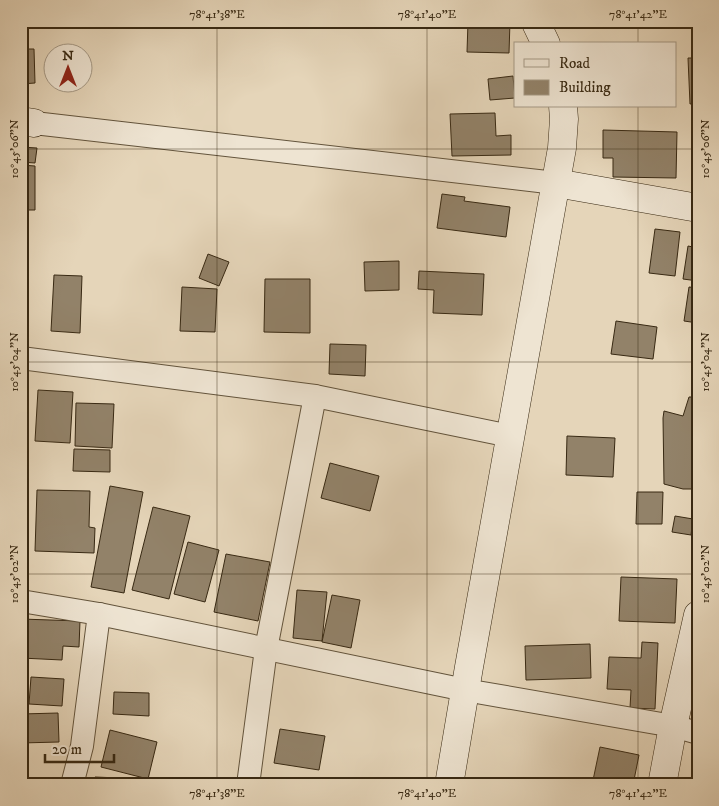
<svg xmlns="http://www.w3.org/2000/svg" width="719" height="806" viewBox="0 0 719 806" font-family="'IM FELL DW Pica',serif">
<rect width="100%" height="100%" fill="#e5d5b9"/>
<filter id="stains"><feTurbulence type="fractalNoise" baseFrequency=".004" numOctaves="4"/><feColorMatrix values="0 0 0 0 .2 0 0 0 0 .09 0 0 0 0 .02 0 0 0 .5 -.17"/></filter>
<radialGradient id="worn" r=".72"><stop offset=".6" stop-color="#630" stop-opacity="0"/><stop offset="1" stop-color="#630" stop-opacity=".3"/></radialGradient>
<g fill="#928269" stroke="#382913">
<polygon points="484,21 510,21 509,53 467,52 468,22 484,23"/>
<polygon points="583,21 625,21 608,25 608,22 585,27"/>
<polygon points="21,49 34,49 35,83 21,84"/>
<polygon points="688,58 698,58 698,103 690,104"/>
<polygon points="513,76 515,98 490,100 488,79"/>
<polygon points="495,113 496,136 511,135 511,155 452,156 450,114"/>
<polygon points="603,130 677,132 676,178 613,177 613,158 603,158"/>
<polygon points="21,147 37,148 35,163 21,162"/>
<polygon points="21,165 35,166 35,210 21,210"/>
<polygon points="442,194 465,197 464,201 510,207 506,237 437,228"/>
<polygon points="655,229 680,232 675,276 649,273"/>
<polygon points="688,246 698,248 698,281 683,279"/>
<polygon points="208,254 229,262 219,286 199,278"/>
<polygon points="399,261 399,290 365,291 364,262"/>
<polygon points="419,271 484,274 482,315 433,313 434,290 418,289"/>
<polygon points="54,275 82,276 80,333 51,331"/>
<polygon points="265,279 310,279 310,333 264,332"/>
<polygon points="21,287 28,288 26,315 21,315"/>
<polygon points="182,287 217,289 215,332 180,331"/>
<polygon points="689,287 698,288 698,323 684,321"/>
<polygon points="616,321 657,327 653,359 611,354"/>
<polygon points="330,344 366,345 365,376 329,374"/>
<polygon points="38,390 73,392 70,443 35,441"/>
<polygon points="689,397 698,397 698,473 693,489 683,489 664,484 663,418 664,411 683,416"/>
<polygon points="76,403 114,404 112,448 75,446"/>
<polygon points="567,436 615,438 613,477 566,475"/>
<polygon points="74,449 110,450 110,472 73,471"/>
<polygon points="330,463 379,476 370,511 321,498"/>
<polygon points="110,486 143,492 124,593 91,587"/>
<polygon points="37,490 90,491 89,527 95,528 94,553 35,551"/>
<polygon points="637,492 663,492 662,524 636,524"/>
<polygon points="153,507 190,516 169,599 132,590"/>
<polygon points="675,516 693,519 691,535 672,532"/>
<polygon points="188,542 219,550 205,602 174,594"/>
<polygon points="226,554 270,562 258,621 214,612"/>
<polygon points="621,577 677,579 675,623 619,621"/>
<polygon points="297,590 327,592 322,641 293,638"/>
<polygon points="332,595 360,600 351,648 322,642"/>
<polygon points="21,619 80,621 79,647 63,646 62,660 21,658"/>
<polygon points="642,642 658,643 655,709 630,708 631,690 607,689 609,657 641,658"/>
<polygon points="590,644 591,678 526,680 525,646"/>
<polygon points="31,677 64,679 62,706 29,704"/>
<polygon points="114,692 149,693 149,716 113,714"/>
<polygon points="58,713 59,742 21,743 21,714"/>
<polygon points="280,729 325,736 319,770 274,763"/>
<polygon points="110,730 157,742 148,779 101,767"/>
<polygon points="600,747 639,755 633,785 592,785"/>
<polygon points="95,777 143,779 142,785 95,785"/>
</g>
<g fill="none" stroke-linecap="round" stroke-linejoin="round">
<defs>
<g id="street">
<polyline points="34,123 556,183"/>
<polyline points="21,358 315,396 510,436"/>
<polyline points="21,601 99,614 465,690 673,726 698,733"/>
<polyline points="72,785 82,746 99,614"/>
<polyline points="248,785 266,649 315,396"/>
</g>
<g id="secondary">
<polyline points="535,21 546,44"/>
<polyline points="21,121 34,123"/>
<polyline points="556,183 698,208"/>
<polyline points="449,785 469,667 562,148 564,119 563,106"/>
<polyline points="662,785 673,726 698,615"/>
</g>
</defs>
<use href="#street" stroke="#63543c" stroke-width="24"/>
<use href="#secondary" stroke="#382913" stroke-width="29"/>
<use href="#street" stroke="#eee4d2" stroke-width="22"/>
<use href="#secondary" stroke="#eee4d2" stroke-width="28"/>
</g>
<path fill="none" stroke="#382913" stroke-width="1" stroke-opacity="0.45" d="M217,21V785M427,21V785M638,21V44M638,106V785M21,149H698M21,362H698M21,574H698"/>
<rect width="719" height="806" fill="none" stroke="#e5d5b9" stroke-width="55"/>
<rect x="514" y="42" width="162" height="65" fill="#eee4d2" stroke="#a59986"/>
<rect x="524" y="59" width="25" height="8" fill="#eee4d2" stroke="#a59986"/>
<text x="559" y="68" font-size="15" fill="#382913">Road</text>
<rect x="524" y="80" width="25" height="15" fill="#928269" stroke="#a59986"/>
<text x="559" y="92" font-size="15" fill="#382913">Building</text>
<g transform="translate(68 68)"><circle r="24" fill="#eee4d2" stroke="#a59986"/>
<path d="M0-4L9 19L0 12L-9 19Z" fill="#8f2418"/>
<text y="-8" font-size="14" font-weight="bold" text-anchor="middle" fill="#382913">N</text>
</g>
<path d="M45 754v8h69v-8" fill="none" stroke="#382913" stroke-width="2.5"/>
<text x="52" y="754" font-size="15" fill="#382913" stroke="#eee4d2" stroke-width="4" paint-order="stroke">20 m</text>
<rect x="28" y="28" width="664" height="750" fill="none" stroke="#382913" stroke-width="2"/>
<g font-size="12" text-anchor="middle" fill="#382913">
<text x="217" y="18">78°41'38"E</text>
<text x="427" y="18">78°41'40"E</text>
<text x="638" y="18">78°41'42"E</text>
<text transform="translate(14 149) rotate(-90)" y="4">10°45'06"N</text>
<text transform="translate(705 149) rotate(-90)" y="4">10°45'06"N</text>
<text transform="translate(14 362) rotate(-90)" y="4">10°45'04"N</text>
<text transform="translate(705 362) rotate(-90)" y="4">10°45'04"N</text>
<text transform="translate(14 574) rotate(-90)" y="4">10°45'02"N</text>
<text transform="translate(705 574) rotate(-90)" y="4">10°45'02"N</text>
<text x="217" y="797">78°41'38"E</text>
<text x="427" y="797">78°41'40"E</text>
<text x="638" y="797">78°41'42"E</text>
</g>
<rect width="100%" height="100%" filter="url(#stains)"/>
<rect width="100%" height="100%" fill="url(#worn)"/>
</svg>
